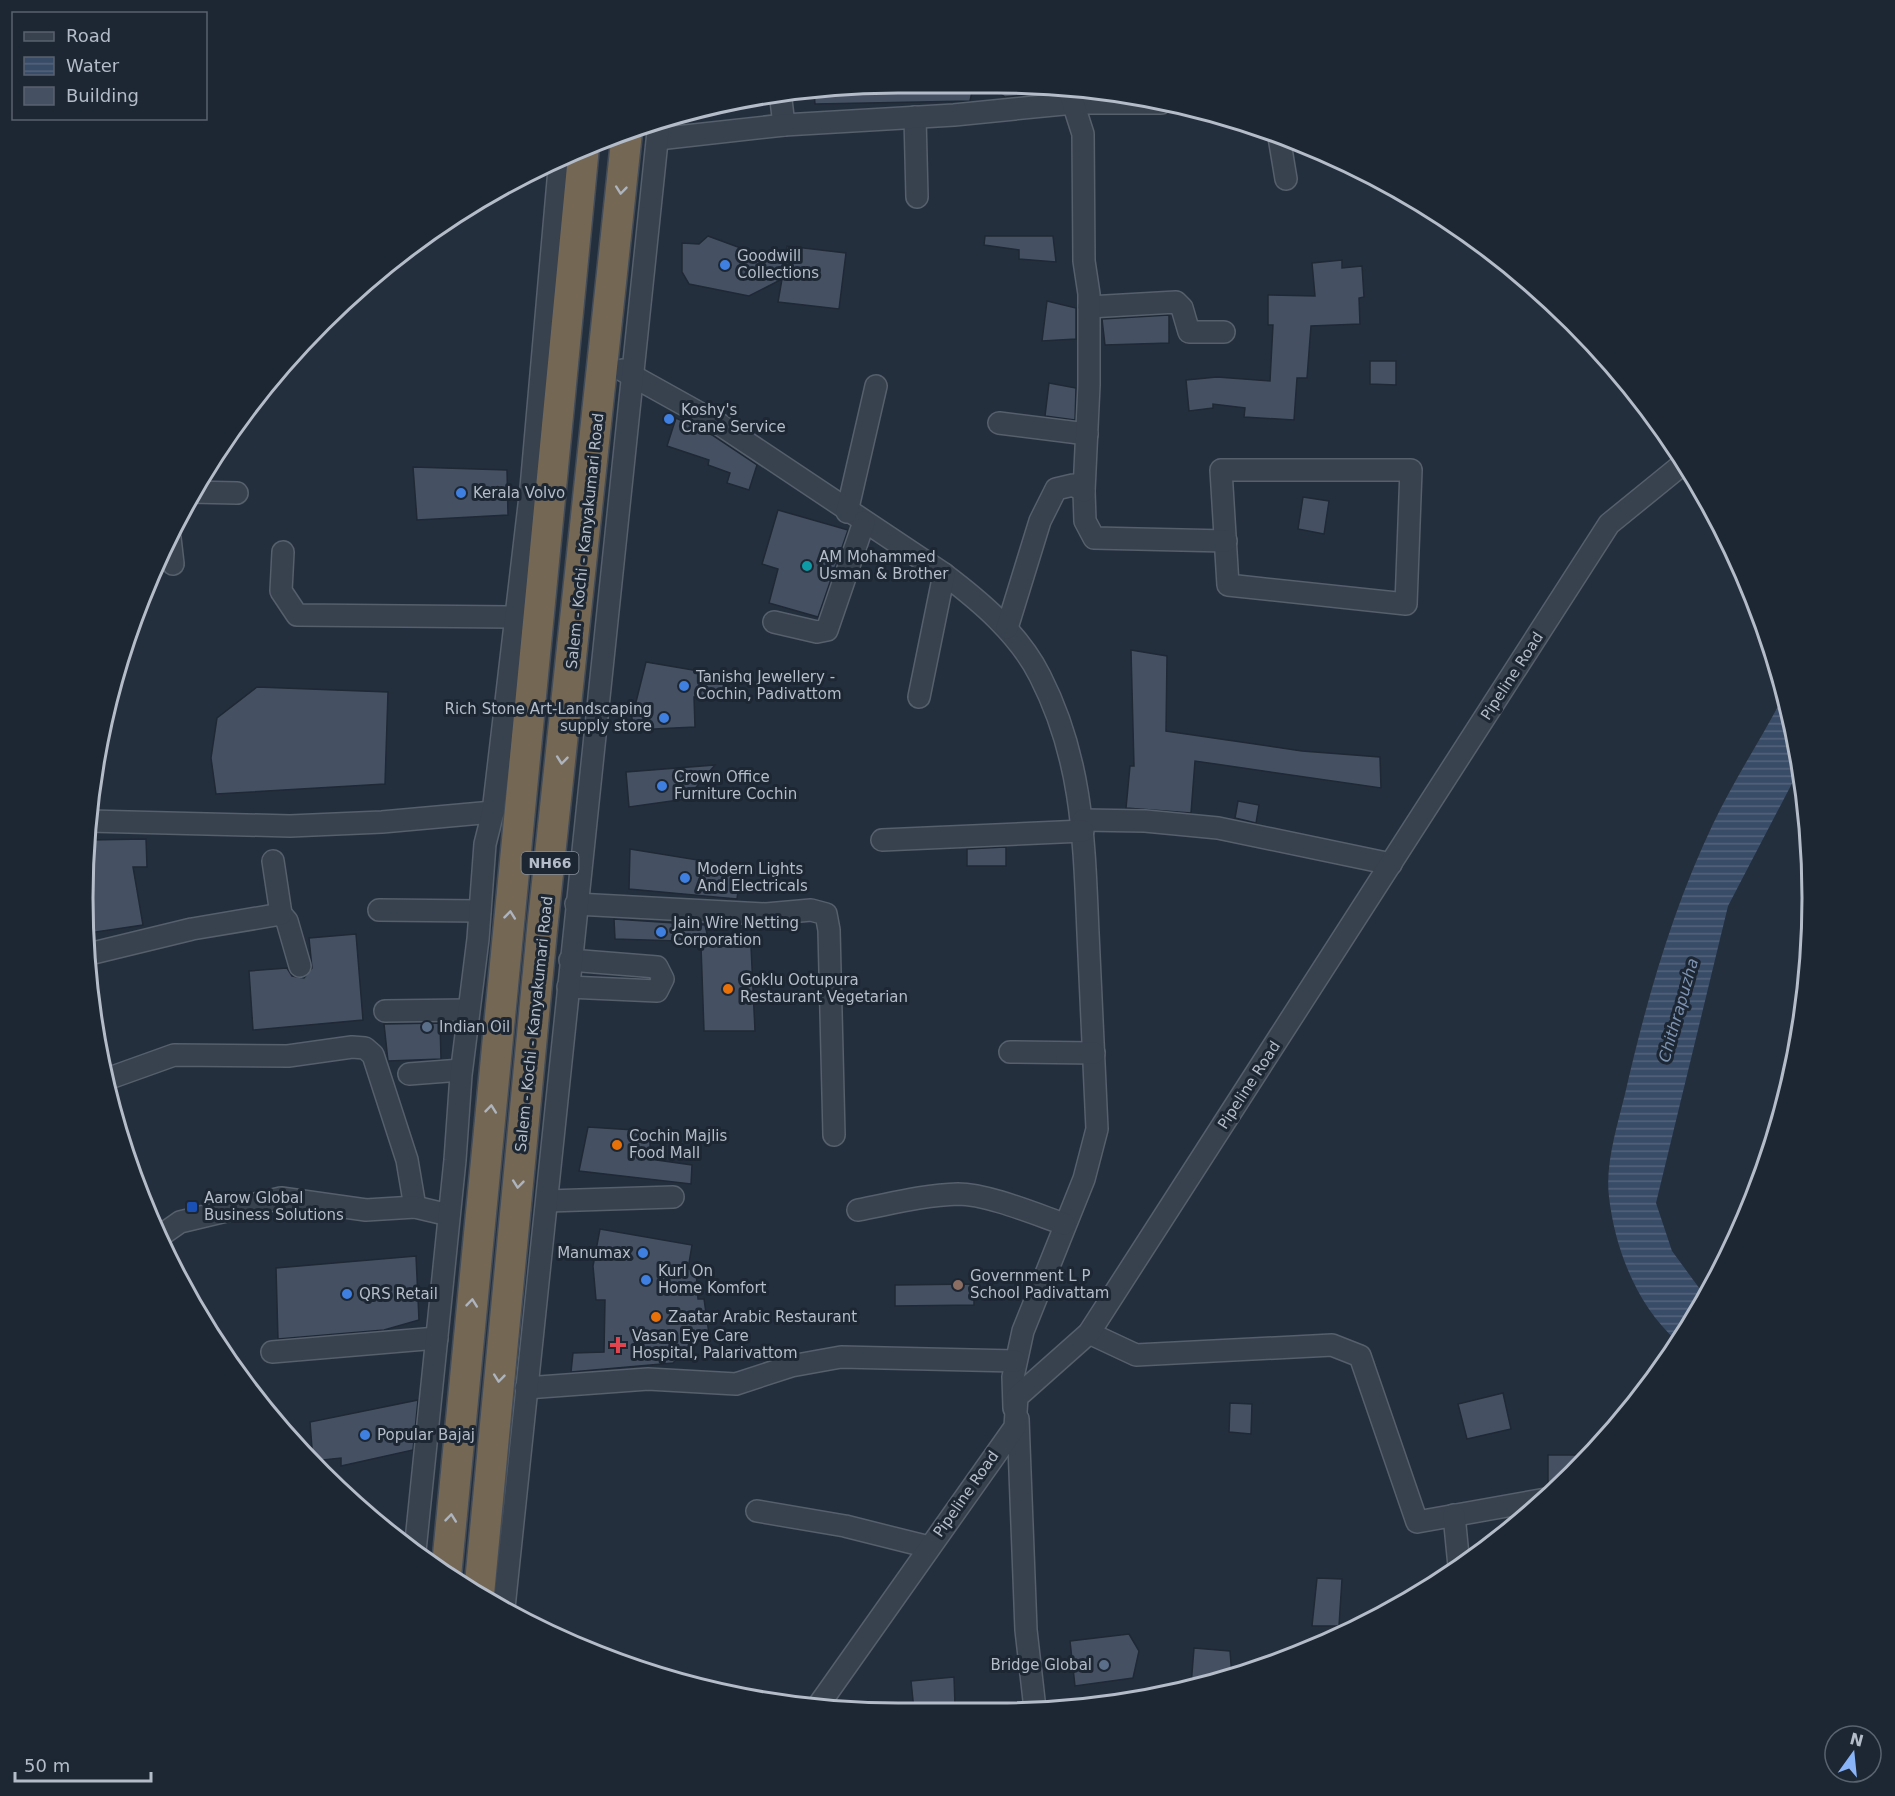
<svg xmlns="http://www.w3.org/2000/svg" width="1895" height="1796" viewBox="0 0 1895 1796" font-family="'DejaVu Sans',sans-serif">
<defs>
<pattern id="water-rules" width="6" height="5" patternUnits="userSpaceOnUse" patternTransform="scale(1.5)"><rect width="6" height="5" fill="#394c67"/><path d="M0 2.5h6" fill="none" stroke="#53647b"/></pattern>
</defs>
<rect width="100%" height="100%" fill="#242f3e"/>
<path fill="url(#water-rules)" d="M1783,697L1800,768L1728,906L1656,1203L1672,1251L1705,1296L1677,1341C1637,1306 1615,1249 1609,1197C1605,1164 1617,1127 1625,1094C1646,1002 1672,910 1713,824C1734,780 1761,739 1783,697Z"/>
<g fill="#455162" stroke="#1f2835" stroke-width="1.5">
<polygon points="898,82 974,83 970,101 815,104 814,91"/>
<polygon points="986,84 1051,84 1052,87 1028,95 1005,97"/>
<polygon points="708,236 784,264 787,246 846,253 839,309 778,302 782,279 749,296 689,284 682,272 682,243 699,244"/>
<polygon points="985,236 1053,236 1056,262 1019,259 1019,250 984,245"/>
<polygon points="1342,260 1342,268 1362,266 1364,297 1359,298 1360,324 1311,326 1307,378 1297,378 1294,420 1244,417 1245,408 1213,404 1213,408 1189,411 1186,380 1217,377 1270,381 1273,325 1268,325 1268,295 1315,296 1312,263"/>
<polygon points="1047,301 1076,308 1076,339 1042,341"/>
<polygon points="1169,315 1169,343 1105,345 1102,319"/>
<polygon points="1370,361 1396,361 1396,385 1370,384"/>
<polygon points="1049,383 1076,388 1075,420 1045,416"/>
<polygon points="676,418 712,435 757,465 749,490 727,483 730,473 708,465 709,460 667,446"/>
<polygon points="413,467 507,470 508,515 417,520"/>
<polygon points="1303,497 1329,501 1324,534 1298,529"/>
<polygon points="778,510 848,530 818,617 769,603 778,569 762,564"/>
<polygon points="1131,650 1167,656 1166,731 1302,751 1380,757 1381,788 1195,761 1191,813 1126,808 1130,766 1134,766"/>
<polygon points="646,662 728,676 729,697 694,697 695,727 633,730 631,706 635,706"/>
<polygon points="257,687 388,692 385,784 216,794 211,758 217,718"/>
<polygon points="715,765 686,799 629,807 626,772"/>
<polygon points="1238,801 1259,805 1256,823 1235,818"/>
<polygon points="146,839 147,867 133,867 143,925 89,933 89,840"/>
<polygon points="1006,847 1006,866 967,866 967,849"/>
<polygon points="630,849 741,867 737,899 629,889"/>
<polygon points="614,919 705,925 709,942 615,939"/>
<polygon points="356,934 363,1020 253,1030 249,971 287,968 292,976 304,978 312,968 309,938"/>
<polygon points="701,946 751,946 755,1031 704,1031"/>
<polygon points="440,1023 441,1059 388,1061 384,1024"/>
<polygon points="588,1127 650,1131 650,1159 692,1165 691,1184 579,1171"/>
<polygon points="600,1229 692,1245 688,1269 696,1269 698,1299 704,1299 709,1334 700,1335 673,1363 571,1372 573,1353 604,1352 605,1300 596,1300 593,1266"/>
<polygon points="416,1256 419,1320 384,1330 278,1339 276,1268"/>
<polygon points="974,1284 974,1305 895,1306 895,1285"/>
<polygon points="1503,1393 1511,1429 1467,1439 1458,1404"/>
<polygon points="418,1400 413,1450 341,1466 341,1458 313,1461 310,1422"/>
<polygon points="1230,1403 1252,1404 1251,1434 1229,1432"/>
<polygon points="1548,1455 1587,1455 1560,1484 1548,1484"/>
<polygon points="1317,1578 1342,1579 1339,1626 1312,1626"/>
<polygon points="1129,1634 1139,1651 1133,1678 1075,1686 1070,1641"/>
<polygon points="1194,1648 1230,1651 1232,1677 1191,1686"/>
<polygon points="954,1677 955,1706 914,1710 911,1681"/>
</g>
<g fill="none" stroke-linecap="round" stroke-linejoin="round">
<defs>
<g id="minor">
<polyline points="781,100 784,125"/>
<polyline points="915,117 917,197"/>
<polyline points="1279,137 1286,179"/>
<polyline points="658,139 784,125 954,115 1074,103 1161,103"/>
<polyline points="1089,307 1176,302 1182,308 1189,332 1224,332"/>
<path d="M622,370L719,424L944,574C981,602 1019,634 1040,676C1083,760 1084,841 1088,933C1091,998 1094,1064 1097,1129L1084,1179L1023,1331L1013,1377L1014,1408"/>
<polyline points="999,423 1087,434"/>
<polygon points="1221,470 1411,470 1406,604 1228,585"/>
<polyline points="1084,491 1085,521 1094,538 1226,541"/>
<polyline points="191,492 237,493"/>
<polyline points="847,512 876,386"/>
<polyline points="170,538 173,564"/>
<polyline points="283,552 281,591 297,615 516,617"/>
<polyline points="774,622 817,632 827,630 864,522"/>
<polyline points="1007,628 1040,521 1056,489 1073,485 1084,491 1089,385 1089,294 1084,261 1083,134 1068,87"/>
<polyline points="919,697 944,574"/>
<polyline points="1083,820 1145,821 1218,828 1391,864"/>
<polyline points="89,821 290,826 382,822 493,812"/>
<polyline points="882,840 1083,831"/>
<polyline points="576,904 766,914 811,910 826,914 829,930 834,1135"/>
<polyline points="379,910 480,911"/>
<polyline points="281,914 287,921 300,966"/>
<polyline points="89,954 192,929 281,914 273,861"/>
<polyline points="568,987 657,991 663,979 657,967 570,960"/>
<polyline points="385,1011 468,1010"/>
<polyline points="1010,1052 1094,1053"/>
<polyline points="409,1074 461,1070"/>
<polyline points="107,1079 174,1055 288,1056 352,1047 365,1048 373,1055 407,1160 415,1207"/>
<polyline points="548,1201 673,1197"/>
<path d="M858,1210C890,1204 924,1195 958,1194C987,1194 1035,1214 1064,1224"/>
<polyline points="160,1236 180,1222 281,1198 366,1210 415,1207 449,1215"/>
<polyline points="1089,1333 1136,1355 1332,1345 1360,1356 1417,1522 1546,1499"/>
<polyline points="272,1352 437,1338"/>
<polyline points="526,1388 648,1379 736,1384 791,1366 841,1357 1015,1361"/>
<polyline points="1018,1419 1026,1630 1035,1709"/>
<polyline points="757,1511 845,1526 929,1547"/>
<polyline points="1454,1515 1459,1566"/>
<polyline points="415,1551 455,1160 461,1075 478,939 485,844 493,812 531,488 560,158"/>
<polyline points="504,1608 659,122"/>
<polyline points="818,1706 1015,1427 1017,1397 1089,1333 1609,524 1684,463"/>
</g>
<g id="highway">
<polyline points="446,1576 584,146"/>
<polyline points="479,1594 542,930 627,132"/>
</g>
</defs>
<use href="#minor" stroke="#565f6c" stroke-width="24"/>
<use href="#highway" stroke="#434c59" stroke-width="33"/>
<use href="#minor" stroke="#38414e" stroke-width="21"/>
<use href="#highway" stroke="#746855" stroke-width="30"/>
</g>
<defs><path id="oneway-chevron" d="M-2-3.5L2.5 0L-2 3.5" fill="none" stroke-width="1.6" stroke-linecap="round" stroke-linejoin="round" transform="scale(1.5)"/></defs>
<g stroke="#aeb4bd">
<use href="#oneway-chevron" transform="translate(621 190) rotate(96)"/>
<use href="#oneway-chevron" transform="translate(562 760) rotate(96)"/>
<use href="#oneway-chevron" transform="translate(510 915) rotate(-84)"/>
<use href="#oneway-chevron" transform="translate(491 1109) rotate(-84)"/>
<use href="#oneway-chevron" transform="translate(518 1184) rotate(96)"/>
<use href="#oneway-chevron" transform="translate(472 1303) rotate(-84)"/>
<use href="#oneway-chevron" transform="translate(499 1378) rotate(96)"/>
<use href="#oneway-chevron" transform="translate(451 1518) rotate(-84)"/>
</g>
<g fill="#3f7fe0" stroke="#1d2633" stroke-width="2">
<circle cx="725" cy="265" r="6"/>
<circle cx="669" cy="419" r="6"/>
<circle cx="461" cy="493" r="6"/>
<circle cx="684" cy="686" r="6"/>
<circle cx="664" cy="718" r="6"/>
<circle cx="662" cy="786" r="6"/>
<circle cx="685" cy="878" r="6"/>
<circle cx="661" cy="932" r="6"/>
<circle cx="643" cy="1253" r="6"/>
<circle cx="646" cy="1280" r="6"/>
<circle cx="347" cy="1294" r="6"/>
<circle cx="365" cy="1435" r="6"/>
</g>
<circle fill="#0f9aa8" stroke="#1d2633" stroke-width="2" cx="807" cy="566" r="6"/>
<g fill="#e8710a" stroke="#1d2633" stroke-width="2">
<circle cx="728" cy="989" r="6"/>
<circle cx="617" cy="1145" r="6"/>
<circle cx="656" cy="1317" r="6"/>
</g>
<g fill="#5c6f8a" stroke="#1d2633" stroke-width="2">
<circle cx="427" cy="1027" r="6"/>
<circle cx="1104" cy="1665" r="6"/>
</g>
<rect fill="#1a4fb4" stroke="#1d2633" stroke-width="2" x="186" y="1201" width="12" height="12" rx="3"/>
<circle fill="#8d6e63" stroke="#1d2633" stroke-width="2" cx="958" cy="1285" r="6"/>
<path fill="#e0444e" stroke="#1d2633" stroke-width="2" d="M615 1336h6v6h6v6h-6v6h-6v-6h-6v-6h6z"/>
<g text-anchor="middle" stroke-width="6" stroke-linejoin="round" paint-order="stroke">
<rect fill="#1d2633" stroke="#878f9c" stroke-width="1.5" x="521.5" y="852" width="57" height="22" rx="4.5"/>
<g font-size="14" font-weight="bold" fill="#b4bcc9">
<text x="550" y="868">NH66</text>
</g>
<g font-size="15" fill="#b4bcc9" stroke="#1d2633" text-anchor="start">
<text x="737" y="261">Goodwill<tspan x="737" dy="17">Collections</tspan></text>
<text x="681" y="415">Koshy's<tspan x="681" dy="17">Crane Service</tspan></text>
<text x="473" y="498">Kerala Volvo</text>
<text x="819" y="562">AM Mohammed<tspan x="819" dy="17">Usman &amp; Brother</tspan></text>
<text x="696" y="682">Tanishq Jewellery -<tspan x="696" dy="17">Cochin, Padivattom</tspan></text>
<text x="652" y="714" text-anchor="end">Rich Stone Art-Landscaping<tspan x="652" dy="17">supply store</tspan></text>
<text x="674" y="782">Crown Office<tspan x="674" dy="17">Furniture Cochin</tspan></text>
<text x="697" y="874">Modern Lights<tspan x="697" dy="17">And Electricals</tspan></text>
<text x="673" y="928">Jain Wire Netting<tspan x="673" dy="17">Corporation</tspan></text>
<text x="740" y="985">Goklu Ootupura<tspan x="740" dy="17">Restaurant Vegetarian</tspan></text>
<text x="439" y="1032">Indian Oil</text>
<text x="629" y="1141">Cochin Majlis<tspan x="629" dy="17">Food Mall</tspan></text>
<text x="204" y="1203">Aarow Global<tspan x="204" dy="17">Business Solutions</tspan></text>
<text x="631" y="1258" text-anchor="end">Manumax</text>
<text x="658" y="1276">Kurl On<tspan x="658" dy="17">Home Komfort</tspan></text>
<text x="970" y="1281">Government L P<tspan x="970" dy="17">School Padivattam</tspan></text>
<text x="359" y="1299">QRS Retail</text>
<text x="668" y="1322">Zaatar Arabic Restaurant</text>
<text x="632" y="1341">Vasan Eye Care<tspan x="632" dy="17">Hospital, Palarivattom</tspan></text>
<text x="377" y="1440">Popular Bajaj</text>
<text x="1092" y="1670" text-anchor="end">Bridge Global</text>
</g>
<g font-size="15" fill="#b4bcc9" stroke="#1d2633">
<text transform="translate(585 541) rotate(-84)" y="5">Salem - Kochi - Kanyakumari Road</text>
<text transform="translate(1512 676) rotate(-57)" y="5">Pipeline Road</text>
<text transform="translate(534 1024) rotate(-84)" y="5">Salem - Kochi - Kanyakumari Road</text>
<text transform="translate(1249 1085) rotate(-57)" y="5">Pipeline Road</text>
<text transform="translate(966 1494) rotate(-55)" y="5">Pipeline Road</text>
</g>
<g font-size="16" font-style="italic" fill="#7c92b1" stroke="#1d2633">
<text transform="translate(1678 1010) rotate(-74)" y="6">Chithrapuzha</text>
</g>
</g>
<path d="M0 0H1895V1796H0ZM898 93H997A805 805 0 0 1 1802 898V898A805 805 0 0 1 997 1703H898A805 805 0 0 1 93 898V898A805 805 0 0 1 898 93Z" fill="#1d2633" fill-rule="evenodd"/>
<path fill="none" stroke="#b4bcc9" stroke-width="3" d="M898 93H997A805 805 0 0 1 1802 898V898A805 805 0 0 1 997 1703H898A805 805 0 0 1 93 898V898A805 805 0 0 1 898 93Z"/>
<rect x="12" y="12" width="195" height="108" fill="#1d2633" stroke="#59626f" stroke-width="1.5"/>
<rect x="24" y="32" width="30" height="9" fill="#38414e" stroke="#59626f" stroke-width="1.5"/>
<text x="66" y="42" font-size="18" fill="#b4bcc9">Road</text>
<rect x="24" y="57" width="30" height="18" fill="url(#water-rules)" stroke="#59626f" stroke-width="1.5"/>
<text x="66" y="72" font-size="18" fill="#b4bcc9">Water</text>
<rect x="24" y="87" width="30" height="18" fill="#455162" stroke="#59626f" stroke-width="1.5"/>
<text x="66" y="102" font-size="18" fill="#b4bcc9">Building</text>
<g transform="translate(1853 1754) rotate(15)"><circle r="28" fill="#1d2633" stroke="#59626f" stroke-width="1.5"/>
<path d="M0-4.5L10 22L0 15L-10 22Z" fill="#8ab4f8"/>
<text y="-9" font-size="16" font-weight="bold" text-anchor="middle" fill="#b4bcc9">N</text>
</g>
<path d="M15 1772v9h136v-9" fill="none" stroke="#b4bcc9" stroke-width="3"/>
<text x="24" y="1772" font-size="18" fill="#b4bcc9" stroke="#1d2633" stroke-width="4.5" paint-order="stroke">50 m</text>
</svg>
